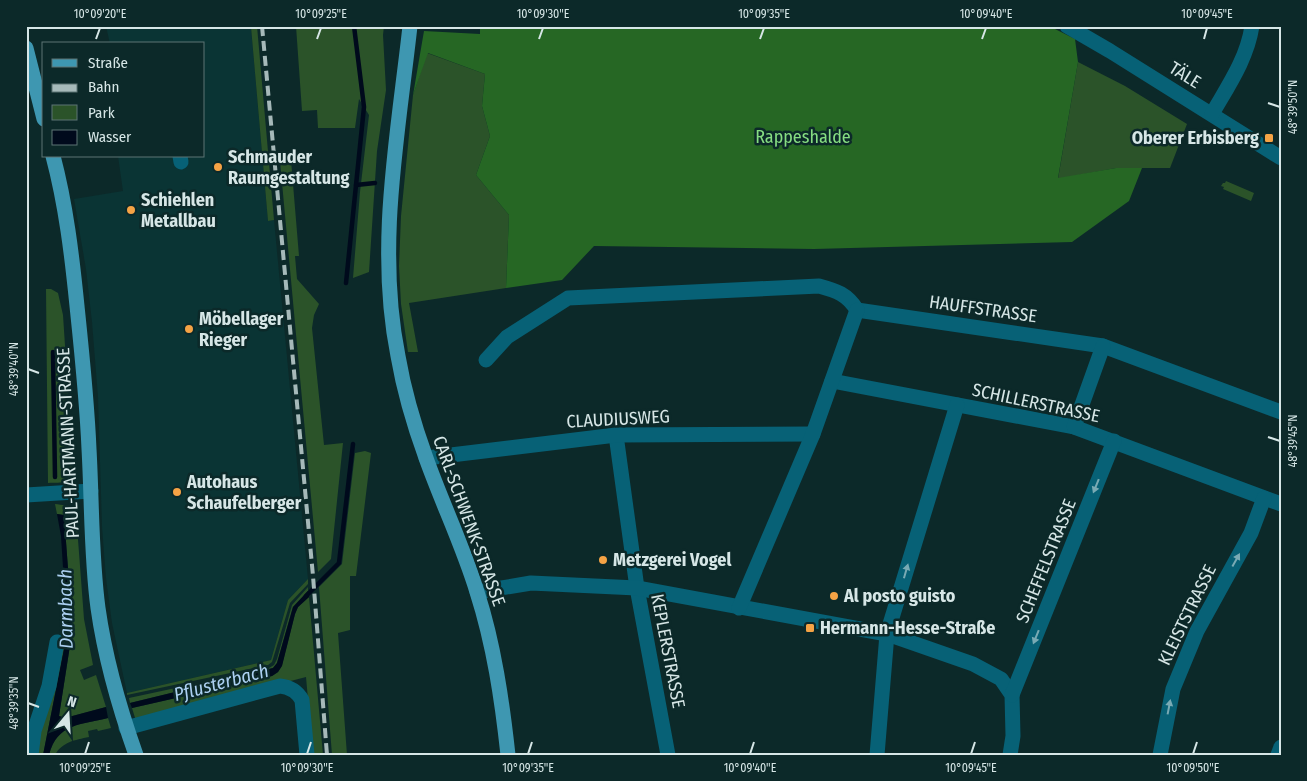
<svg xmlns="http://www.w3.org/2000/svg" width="1307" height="781" viewBox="0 0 1307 781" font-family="'Fira Sans Condensed',sans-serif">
<rect width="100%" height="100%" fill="#0c2929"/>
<polygon fill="#0a3434" points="106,26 251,27 268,221 274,220 308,579 288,600 271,660 127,693 112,623 106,578 102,526 98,397 92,322 86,269 74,199 123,191 118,156 204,156 204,44 110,44"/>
<g fill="#2b5329">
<polygon points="239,26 257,26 274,220 268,221 251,27 239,28"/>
<polygon points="296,26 384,26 383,35 386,90 377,151 369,272 353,278 360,192 369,115 359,99 355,128 318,128 317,110 302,111"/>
<polygon points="427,53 485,74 482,106 490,136 476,175 509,215 506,288 409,303 418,352 408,352 401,304 399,266 401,216 413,95"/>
<polygon points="1078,62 1125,86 1187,124 1170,168 1116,168 1058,179"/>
<polygon points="291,160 299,256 295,256 297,279 319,304 314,315 312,328 324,445 343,443 331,559 318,572 280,161"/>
<polygon points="1226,181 1254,193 1251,201 1223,189 1224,187 1221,186 1223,183 1225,183"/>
<path d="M46,289H51L58,293L63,315L73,468C71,485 63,482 48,483Z"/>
<polygon points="365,451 371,453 356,576 350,576 350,630 338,633 347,755 332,755 319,587 342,564 355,453"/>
<path d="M55,504C64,505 70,506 76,513L84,619L93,665L80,670L84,680L96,675L106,707L65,718L59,716L71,639L72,622L64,515L57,514Z"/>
<polygon points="308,579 308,584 290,603 272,662 268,665 127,695 127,693 271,660 288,600"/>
<polygon points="308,587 308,591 293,607 277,663 273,668 130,703 129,698 269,668 274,665 277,659 292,605"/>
<polygon points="309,597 323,755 313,755 306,677 136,721 132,708 272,676 278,672 282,665 295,614 298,607"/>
<polygon points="65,599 66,639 43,755 36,755 61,641"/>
<path d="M108,718L111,728L98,731L97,729L88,731L89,737C75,740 62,742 55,755H49C57,723 81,725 108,718Z"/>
</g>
<polygon fill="#266724" points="480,26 1049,26 1075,39 1078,62 1058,178 1116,168 1142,168 1129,201 1072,242 814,249 594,246 562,280 506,288 509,215 476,175 490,136 482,106 485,74 428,53 413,95 424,31 480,34"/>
<g fill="#000a1c">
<path d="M57,514L64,515L72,622L71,639L59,716L65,718L106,707L108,718C81,725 57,723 49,755H43L66,639L65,599L61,536Z"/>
<polygon points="308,591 309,597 298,607 295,614 282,666 278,672 272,676 132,708 130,703 273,668 277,663 293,607"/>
</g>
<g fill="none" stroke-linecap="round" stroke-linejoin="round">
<g stroke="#000a1c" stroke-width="4.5">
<polyline points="356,185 375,183"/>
<polyline points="346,283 364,107 354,26"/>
<polyline points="53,352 55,477"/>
<polyline points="306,596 339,563 353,444"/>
</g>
<g stroke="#076176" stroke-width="15">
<polyline points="1067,26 1110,51 1281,158"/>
<path d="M1212,114C1228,86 1247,59 1252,26"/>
<polyline points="180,156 181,162"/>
<polyline points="857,310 1103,346 1281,412"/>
<path d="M486,360L507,337L568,298L819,286C837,291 847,294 857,310"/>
<polyline points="832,381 1074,427 1281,504"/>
<polyline points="1074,427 1103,346"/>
<polyline points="616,435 637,588 668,755"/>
<polyline points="426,458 616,435 813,434"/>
<polyline points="26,495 91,491"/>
<polyline points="477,592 531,583 637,588 887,634 973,664 1001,679 1012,695 1013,736 1010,755"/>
<polyline points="739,608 813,434 857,310"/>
<polyline points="1012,695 1114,441"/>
<path d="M126,728L280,686C290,687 297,691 302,700L307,755"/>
<polyline points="31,755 34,731 49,686 57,642"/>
<polyline points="877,755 887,634 957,405"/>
<polyline points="1160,755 1173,689 1197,631 1251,533 1264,498"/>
<polyline points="1278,755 1281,747"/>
</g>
<g stroke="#3e97b1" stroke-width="15">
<path d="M410,26C398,135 376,247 398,356C404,391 414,425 426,458C442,503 463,546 477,592C494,645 502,700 508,755"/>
<polyline points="26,48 44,119"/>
<path d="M53,156C66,205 72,256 77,306C82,354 87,401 89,449C92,502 91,556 98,608C105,658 119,707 136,755"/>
</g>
<polyline stroke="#a6b9b9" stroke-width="4" stroke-dasharray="10 5" stroke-linecap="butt" points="262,26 313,576 327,755"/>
</g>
<defs><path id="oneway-solid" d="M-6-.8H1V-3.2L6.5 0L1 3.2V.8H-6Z" transform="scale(1.25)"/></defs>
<g fill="#79aab4">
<use href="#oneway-solid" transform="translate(1096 486) rotate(112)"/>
<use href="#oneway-solid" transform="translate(1236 560) rotate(-61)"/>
<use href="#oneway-solid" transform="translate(906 571) rotate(-74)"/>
<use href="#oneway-solid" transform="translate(1036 637) rotate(112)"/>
<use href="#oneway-solid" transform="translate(1169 707) rotate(-79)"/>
</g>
<path fill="none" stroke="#d6e6e6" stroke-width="2" d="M96,39L100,28M317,39L321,28M539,39L543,28M760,39L764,28M982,39L986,28M1204,39L1207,28M1268,103L1280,107M28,369L39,373M1268,437L1280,441M28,703L39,707M85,754L89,742M307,754L311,742M528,754L532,742M750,754L754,742M971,754L975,742M1193,754L1197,742"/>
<g fill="#f5a345" stroke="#0c2929" stroke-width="2">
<rect x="1264" y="133" width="10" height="10" rx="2.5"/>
<circle cx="218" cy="167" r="5"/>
<circle cx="131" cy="210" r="5"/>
<circle cx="189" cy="329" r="5"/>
<circle cx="177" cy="492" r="5"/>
<circle cx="603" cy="560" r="5"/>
<circle cx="834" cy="596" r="5"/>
<rect x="805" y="623" width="10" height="10" rx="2.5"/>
</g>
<g text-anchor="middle" stroke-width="5" stroke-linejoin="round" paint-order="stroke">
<g font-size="18" fill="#d6e6e6" stroke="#0c2929">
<text transform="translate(1185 75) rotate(32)" y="6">TÄLE</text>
<text transform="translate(983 309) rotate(8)" y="6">HAUFFSTRASSE</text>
<text transform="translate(1036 403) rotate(12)" y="6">SCHILLERSTRASSE</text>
<text transform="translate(618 419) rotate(-3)" y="6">CLAUDIUSWEG</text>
<text transform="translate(68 443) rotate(-93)" y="6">PAUL-HARTMANN-STRASSE</text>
<text transform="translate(469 521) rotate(70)" y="6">CARL-SCHWENK-STRASSE</text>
<text transform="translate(1046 561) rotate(-68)" y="6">SCHEFFELSTRASSE</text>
<text transform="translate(1187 615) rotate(-64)" y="6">KLEISTSTRASSE</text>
<text transform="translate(668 651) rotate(79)" y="6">KEPLERSTRASSE</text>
</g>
<g font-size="18" fill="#86dd82" stroke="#0c2929">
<text x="803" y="143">Rappeshalde</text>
</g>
<g font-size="18" font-weight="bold" fill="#d6e6e6" stroke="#0c2929" text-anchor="start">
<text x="1259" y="144" text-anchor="end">Oberer Erbisberg</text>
<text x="228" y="163">Schmauder<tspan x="228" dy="21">Raumgestaltung</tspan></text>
<text x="141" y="206">Schiehlen<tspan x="141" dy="21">Metallbau</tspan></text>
<text x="199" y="325">Möbellager<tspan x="199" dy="21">Rieger</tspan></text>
<text x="187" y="488">Autohaus<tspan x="187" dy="21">Schaufelberger</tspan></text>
<text x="613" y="566">Metzgerei Vogel</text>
<text x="844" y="602">Al posto guisto</text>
<text x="820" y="634">Hermann-Hesse-Straße</text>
</g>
<g font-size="19" font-style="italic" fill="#acd0f1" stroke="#0c2929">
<text transform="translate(65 609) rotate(-91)" y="7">Darmbach</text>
<text transform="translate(221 682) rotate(-15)" y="7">Pflusterbach</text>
</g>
</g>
<rect width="1307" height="781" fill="none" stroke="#0c2929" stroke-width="55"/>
<rect x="42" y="42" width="162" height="115" fill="#0c2929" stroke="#5d7575"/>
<rect x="52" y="59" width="25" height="8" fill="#3e97b1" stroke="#5d7575"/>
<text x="88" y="68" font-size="15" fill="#d6e6e6">Straße</text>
<rect x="52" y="84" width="25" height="8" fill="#a6b9b9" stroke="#5d7575"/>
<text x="88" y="92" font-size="15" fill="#d6e6e6">Bahn</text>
<rect x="52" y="105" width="25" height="15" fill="#2b5329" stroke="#5d7575"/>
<text x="88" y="118" font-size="15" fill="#d6e6e6">Park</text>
<rect x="52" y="130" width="25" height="15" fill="#000a1c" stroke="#5d7575"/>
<text x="88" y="142" font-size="15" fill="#d6e6e6">Wasser</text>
<g transform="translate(68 714) rotate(18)" stroke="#0c2929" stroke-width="4" paint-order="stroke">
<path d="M0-4L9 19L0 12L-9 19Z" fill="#d6e6e6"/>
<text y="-8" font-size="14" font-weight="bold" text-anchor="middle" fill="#d6e6e6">N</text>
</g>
<rect x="28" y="28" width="1252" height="726" fill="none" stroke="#d6e6e6" stroke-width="2"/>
<g font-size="12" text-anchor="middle" fill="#d6e6e6">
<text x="100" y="18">10°09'20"E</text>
<text x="321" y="18">10°09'25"E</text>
<text x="543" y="18">10°09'30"E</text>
<text x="764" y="18">10°09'35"E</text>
<text x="986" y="18">10°09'40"E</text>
<text x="1207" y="18">10°09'45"E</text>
<text transform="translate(1293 107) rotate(-90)" y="4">48°39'50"N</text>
<text transform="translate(14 369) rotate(-90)" y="4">48°39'40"N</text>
<text transform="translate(1293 441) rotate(-90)" y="4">48°39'45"N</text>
<text transform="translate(14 703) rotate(-90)" y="4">48°39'35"N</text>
<text x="85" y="772">10°09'25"E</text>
<text x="307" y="772">10°09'30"E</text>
<text x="528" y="772">10°09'35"E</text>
<text x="750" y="772">10°09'40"E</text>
<text x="971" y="772">10°09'45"E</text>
<text x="1193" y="772">10°09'50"E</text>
</g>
</svg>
